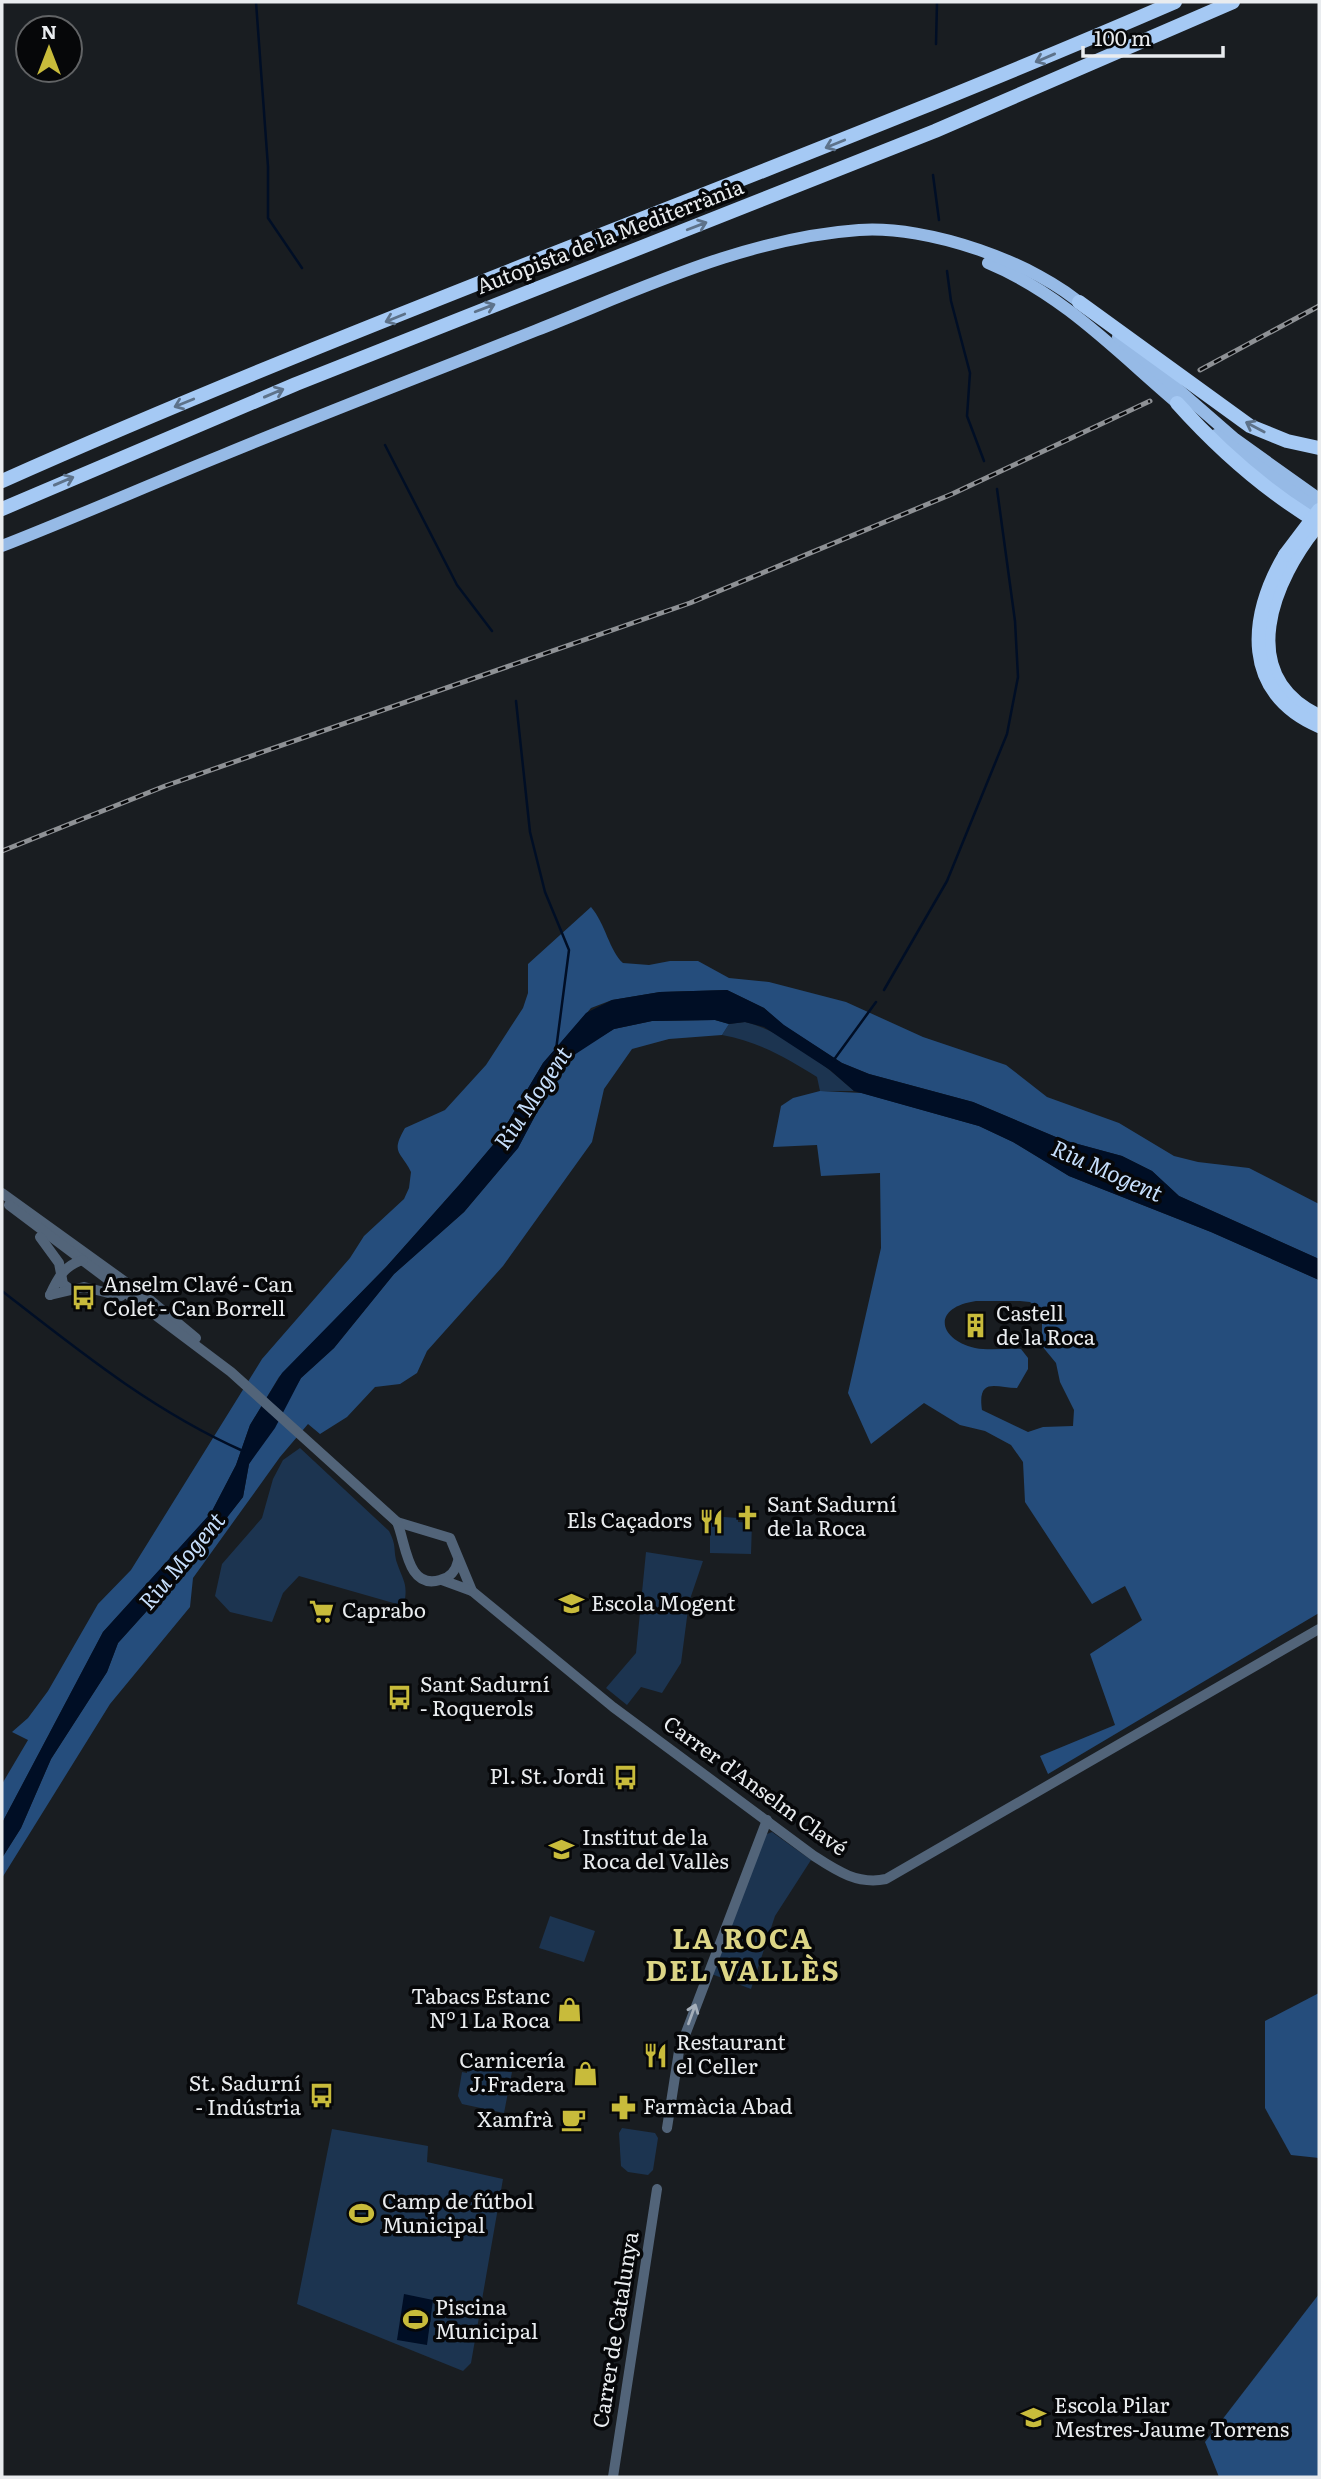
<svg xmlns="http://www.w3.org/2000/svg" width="1321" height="2479" viewBox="0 0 1321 2479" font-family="Literata,serif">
<rect width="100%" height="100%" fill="#191d21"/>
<g fill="#1c3450">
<path d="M745,1022C785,1032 824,1064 854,1091H820L817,1077C787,1058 757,1041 722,1035L729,1024Z"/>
<path d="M300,1448L389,1531C397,1546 393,1550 397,1563C404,1583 408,1583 404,1606L299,1576L283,1593L272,1622L230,1612L215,1596L222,1564L262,1518L273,1479L283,1460Z"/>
<polygon points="710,1516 738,1518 738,1522 752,1523 751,1554 710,1553"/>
<polygon points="646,1552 703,1561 689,1602 681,1663 662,1693 641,1687 627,1705 606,1688 636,1653"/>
<polygon points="772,1832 811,1860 775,1916 751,1989 709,1973 762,1836"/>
<polygon points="550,1916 595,1931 584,1962 539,1948"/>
<polygon points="474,2067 512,2072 504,2113 462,2104 458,2096 462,2072 467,2073 467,2069 473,2070"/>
<polygon points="622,2128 655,2133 658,2138 653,2170 648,2175 628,2172 621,2166 619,2133"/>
<polygon points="332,2129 428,2146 427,2162 503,2179 471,2363 463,2371 297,2304"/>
</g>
<g fill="#254d7c" fill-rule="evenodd">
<path d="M591,907C605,923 610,952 623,963L649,965L670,961H698L729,978L769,982L846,1002L923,1037L1006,1065L1047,1097L1119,1123L1174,1156L1198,1162L1249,1168L1319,1204V1259L1179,1196L1152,1171L1122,1156L1063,1140L973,1102L869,1074L842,1063L783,1025L764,1008L727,990L660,992L612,1000L591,1008L543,1063L498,1139L460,1184L387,1266L279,1377L250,1425L236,1465L211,1513L103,1632L2,1823V1784L28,1740L12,1732L28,1718L48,1691L98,1604L131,1570L262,1359L350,1258L364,1236L404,1199L409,1188L411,1172C401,1151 390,1154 405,1128L445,1110L486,1065L523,1008L528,993V964Z"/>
<polygon points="715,1020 729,1024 722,1035 669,1039 632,1049 604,1089 592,1142 503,1266 427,1351 417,1373 400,1384 375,1387 347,1417 320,1434 308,1424 280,1457 193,1578 190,1607 110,1704 2,1878 2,1858 21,1828 51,1759 107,1672 118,1643 200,1552 243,1497 249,1464 301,1378 334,1348 394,1274 464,1212 518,1148 553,1082 575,1052 614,1029 652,1021"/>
<path d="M820,1091L862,1093L979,1126L1013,1142L1069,1176L1211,1232L1319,1280V1613L1048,1774L1040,1756L1115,1725L1090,1654L1142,1620L1125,1586L1092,1604L1025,1502L1023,1462L1011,1445L985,1431L960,1425L924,1403L871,1444L848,1393L881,1248L880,1173L821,1176L817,1145L773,1147L781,1106L793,1098ZM976,1301H1020L1030,1302L1036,1307L1042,1320V1346L1056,1363L1060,1382L1074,1410L1073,1426L1043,1427L1028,1432L982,1410C977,1376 997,1388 1017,1388L1028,1369V1358L1021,1349C1006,1348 990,1351 975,1348C936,1338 933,1307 976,1301Z"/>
<polygon points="1319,1993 1319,2158 1291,2155 1265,2108 1265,2021"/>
<polygon points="1319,2294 1319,2477 1219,2477 1205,2442"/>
</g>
<g fill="#000e25">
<polygon points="727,990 764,1008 784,1025 842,1063 869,1074 973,1102 1063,1140 1122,1156 1152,1171 1179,1196 1319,1259 1319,1280 1211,1232 1069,1176 1013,1142 979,1126 854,1091 830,1070 764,1027 745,1022 729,1024 715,1020 652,1021 614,1029 571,1057 553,1082 518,1148 464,1212 394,1274 334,1348 301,1378 275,1428 249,1464 243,1497 200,1552 118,1643 107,1672 51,1759 21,1828 2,1858 2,1823 103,1632 211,1513 236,1465 250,1425 282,1373 387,1266 460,1184 498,1139 543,1063 586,1013 612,1000 660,992"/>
<polygon points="404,2294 433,2300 427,2345 397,2340"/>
</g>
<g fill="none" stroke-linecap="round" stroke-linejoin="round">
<g stroke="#000e25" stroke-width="2.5">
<polyline points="256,2 268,167 268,218 302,268"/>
<polyline points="936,44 937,2"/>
<polyline points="933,175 939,220"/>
<polyline points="947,271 951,301 970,373 967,416 984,461"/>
<polyline points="385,445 457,585 492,631"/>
<polyline points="516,701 530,832 545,892 569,950 556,1050"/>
<polyline points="884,990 947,881 1007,734 1018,677 1015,621 997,489"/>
<polyline points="833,1061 876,1002"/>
<path d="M2,1291C79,1351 153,1411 243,1451"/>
</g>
<g stroke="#526479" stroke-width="10">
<polyline points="2,1193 149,1299 196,1338"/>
<path d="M9,1205L231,1372L397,1522L450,1538L472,1591L613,1707L814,1856C837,1871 858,1885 886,1879L1319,1629"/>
<polyline points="40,1237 59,1263 63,1284 70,1289"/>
<path d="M50,1295C58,1277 65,1265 83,1260"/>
<polyline points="50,1295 84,1287 121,1296"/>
<path d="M397,1522C406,1543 407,1590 440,1580C450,1578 456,1570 458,1561"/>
<polyline points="442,1580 472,1591"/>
<polyline points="667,2128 679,2051 767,1820"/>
<polyline points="613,2477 657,2189"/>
</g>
<g stroke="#96bae6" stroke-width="12">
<path d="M988,263C1065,295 1120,355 1183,408"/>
<polyline points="1118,337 1235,439 1319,499"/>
<polyline points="1216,435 1319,511"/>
<path d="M2,546C76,517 149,485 223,455C327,412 432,372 537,330C641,289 745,238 859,230C928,225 1035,262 1086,308"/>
</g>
<g stroke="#a5c9f4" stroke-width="14">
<polyline points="1079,302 1250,426 1287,441 1319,448"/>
<path d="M1177,403C1220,451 1264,490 1319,523"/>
<path d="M2,481C388,309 787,170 1175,2"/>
<polyline points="2,509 296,384 935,131 1233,2"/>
<path d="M1319,524C1273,579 1233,675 1319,716"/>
<path d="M1285,555C1248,617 1242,693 1319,726"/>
</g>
<defs>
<g id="rail">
<polyline points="1200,370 1319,306"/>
<polyline points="2,851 165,786 690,603 952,494 1150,401"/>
</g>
</defs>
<use href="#rail" stroke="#8e9195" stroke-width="5"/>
<use href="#rail" stroke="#060709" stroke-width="2.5" stroke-dasharray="8" stroke-linecap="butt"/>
<polyline stroke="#a5c9f4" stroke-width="14" points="1285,555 1319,510"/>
</g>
<defs><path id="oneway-shaft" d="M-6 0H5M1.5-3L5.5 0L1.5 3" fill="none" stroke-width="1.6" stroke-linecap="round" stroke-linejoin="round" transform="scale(1.75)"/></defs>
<g stroke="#5d728a">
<use href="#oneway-shaft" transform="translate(1045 58) rotate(157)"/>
<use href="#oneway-shaft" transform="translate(835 144) rotate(158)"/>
<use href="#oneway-shaft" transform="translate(697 226) rotate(-21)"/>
<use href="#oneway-shaft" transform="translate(485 308) rotate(-21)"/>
<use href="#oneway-shaft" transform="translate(395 318) rotate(158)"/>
<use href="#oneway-shaft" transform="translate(274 393) rotate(-23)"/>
<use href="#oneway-shaft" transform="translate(184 403) rotate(158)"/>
<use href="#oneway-shaft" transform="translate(1255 427) rotate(-152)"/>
<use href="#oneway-shaft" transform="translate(64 481) rotate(-23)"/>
</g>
<use stroke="#a5afba" href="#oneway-shaft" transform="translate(692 2014) rotate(-70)"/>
<defs>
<symbol id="bus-bare" viewBox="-9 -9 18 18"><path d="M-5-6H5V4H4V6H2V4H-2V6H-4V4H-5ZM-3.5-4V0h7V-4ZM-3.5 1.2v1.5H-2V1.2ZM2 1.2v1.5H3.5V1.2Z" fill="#c8bb3b" stroke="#060709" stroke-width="2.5" paint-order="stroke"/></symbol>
<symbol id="building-bare" viewBox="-9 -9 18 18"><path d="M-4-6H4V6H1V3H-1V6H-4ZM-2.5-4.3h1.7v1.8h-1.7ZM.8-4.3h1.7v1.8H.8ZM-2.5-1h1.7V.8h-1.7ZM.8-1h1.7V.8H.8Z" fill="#c8bb3b" stroke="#060709" stroke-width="2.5" paint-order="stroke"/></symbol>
<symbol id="church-bare" viewBox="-9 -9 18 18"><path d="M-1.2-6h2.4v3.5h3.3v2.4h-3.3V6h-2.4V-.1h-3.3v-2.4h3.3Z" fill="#c8bb3b" stroke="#060709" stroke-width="2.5" paint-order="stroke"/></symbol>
<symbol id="restaurant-bare" viewBox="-9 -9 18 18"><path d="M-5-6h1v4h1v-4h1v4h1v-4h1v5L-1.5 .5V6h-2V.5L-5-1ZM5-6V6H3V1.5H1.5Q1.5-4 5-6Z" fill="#c8bb3b" stroke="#060709" stroke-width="2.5" paint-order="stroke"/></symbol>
<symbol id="school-bare" viewBox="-9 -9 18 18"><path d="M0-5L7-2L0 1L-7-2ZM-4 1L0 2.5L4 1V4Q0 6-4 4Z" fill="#c8bb3b" stroke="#060709" stroke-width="2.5" paint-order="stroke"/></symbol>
<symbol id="supermarket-bare" viewBox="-9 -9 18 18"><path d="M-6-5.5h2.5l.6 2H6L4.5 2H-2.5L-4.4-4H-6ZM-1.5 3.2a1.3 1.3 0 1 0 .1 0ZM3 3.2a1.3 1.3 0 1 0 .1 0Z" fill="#c8bb3b" stroke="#060709" stroke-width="2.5" paint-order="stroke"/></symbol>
<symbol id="shop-bare" viewBox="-9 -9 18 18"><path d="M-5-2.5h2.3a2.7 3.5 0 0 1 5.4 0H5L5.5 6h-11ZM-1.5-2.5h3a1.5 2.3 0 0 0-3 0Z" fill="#c8bb3b" stroke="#060709" stroke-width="2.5" paint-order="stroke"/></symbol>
<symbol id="pharmacy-bare" viewBox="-9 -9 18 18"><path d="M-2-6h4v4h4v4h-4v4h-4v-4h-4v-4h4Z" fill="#c8bb3b" stroke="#060709" stroke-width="2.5" paint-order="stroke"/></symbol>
<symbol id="cafe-bare" viewBox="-9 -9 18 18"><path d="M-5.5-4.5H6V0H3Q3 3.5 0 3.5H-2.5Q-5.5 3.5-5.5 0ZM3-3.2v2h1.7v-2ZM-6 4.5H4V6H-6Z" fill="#c8bb3b" stroke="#060709" stroke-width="2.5" paint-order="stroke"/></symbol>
<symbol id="stadium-bare" viewBox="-9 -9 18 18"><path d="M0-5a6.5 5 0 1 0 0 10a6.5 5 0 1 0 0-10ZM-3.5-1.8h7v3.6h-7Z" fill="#c8bb3b" stroke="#060709" stroke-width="2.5" paint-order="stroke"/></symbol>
</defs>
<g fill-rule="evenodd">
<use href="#bus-bare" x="66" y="1280" width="35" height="35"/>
<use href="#building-bare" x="958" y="1308" width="35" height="35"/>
<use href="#church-bare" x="730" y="1500" width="35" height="35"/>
<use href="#restaurant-bare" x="694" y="1504" width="35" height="35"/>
<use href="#school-bare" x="554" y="1586" width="35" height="35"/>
<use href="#supermarket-bare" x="304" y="1594" width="35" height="35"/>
<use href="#bus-bare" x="382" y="1680" width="35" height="35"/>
<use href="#bus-bare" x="608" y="1760" width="35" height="35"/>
<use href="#school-bare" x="544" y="1832" width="35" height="35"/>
<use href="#shop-bare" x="552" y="1992" width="35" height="35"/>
<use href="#restaurant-bare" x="638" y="2038" width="35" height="35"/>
<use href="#shop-bare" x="568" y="2056" width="35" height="35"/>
<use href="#bus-bare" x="304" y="2078" width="35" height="35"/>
<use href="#pharmacy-bare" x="606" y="2090" width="35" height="35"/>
<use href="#cafe-bare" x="556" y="2102" width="35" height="35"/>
<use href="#stadium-bare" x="344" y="2196" width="35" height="35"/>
<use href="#stadium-bare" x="398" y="2302" width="35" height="35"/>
<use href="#school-bare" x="1016" y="2400" width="35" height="35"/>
</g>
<g text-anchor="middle" stroke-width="7" stroke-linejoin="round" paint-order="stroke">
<g font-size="21" fill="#e9ecef" stroke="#060709">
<text transform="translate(610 237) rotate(-21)" y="7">Autopista de la Mediterrània</text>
<text transform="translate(755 1786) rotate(36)" y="7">Carrer d'Anselm Clavé</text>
<text transform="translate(616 2330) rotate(-81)" y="7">Carrer de Catalunya</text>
</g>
<g font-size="21" fill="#e9ecef" stroke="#060709" text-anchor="start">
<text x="103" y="1292">Anselm Clavé - Can<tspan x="103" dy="24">Colet - Can Borrell</tspan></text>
<text x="996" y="1321">Castell<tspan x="996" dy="24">de la Roca</tspan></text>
<text x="767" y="1512">Sant Sadurní<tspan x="767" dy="24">de la Roca</tspan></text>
<text x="692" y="1528" text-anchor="end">Els Caçadors</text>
<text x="591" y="1611">Escola Mogent</text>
<text x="342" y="1618">Caprabo</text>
<text x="420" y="1692">Sant Sadurní<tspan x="420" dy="24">- Roquerols</tspan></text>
<text x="605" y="1784" text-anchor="end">Pl. St. Jordi</text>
<text x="582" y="1845">Institut de la<tspan x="582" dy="24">Roca del Vallès</tspan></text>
<text x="550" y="2004" text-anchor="end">Tabacs Estanc<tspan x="550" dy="24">Nº 1 La Roca</tspan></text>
<text x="676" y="2050">Restaurant<tspan x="676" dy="24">el Celler</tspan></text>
<text x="565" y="2068" text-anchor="end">Carnicería<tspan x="565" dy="24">J.Fradera</tspan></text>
<text x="301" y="2091" text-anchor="end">St. Sadurní<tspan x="301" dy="24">- Indústria</tspan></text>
<text x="643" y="2114">Farmàcia Abad</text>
<text x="553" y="2127" text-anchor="end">Xamfrà</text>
<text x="382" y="2209">Camp de fútbol<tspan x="382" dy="24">Municipal</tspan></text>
<text x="435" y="2315">Piscina<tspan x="435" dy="24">Municipal</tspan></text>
<text x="1054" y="2413">Escola Pilar<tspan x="1054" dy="24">Mestres-Jaume Torrens</tspan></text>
</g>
<g font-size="23" font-style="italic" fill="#c6defb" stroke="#060709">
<text transform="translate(533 1098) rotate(-56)" y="8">Riu Mogent</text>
<text transform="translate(1107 1171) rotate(24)" y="8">Riu Mogent</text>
<text transform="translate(182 1561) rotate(-50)" y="8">Riu Mogent</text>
</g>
<g font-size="28" font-weight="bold" letter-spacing="2" fill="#dcd586" stroke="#060709">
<text x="743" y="1949">LA ROCA<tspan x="743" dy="32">DEL VALLÈS</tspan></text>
</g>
</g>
<rect width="1321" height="2479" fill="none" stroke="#e9ecef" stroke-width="7"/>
<g transform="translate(49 49)"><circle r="33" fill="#060709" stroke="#616365" stroke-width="2"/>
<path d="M0-5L12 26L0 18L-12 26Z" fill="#c8bb3b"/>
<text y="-10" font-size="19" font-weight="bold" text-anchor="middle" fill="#e9ecef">N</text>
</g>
<path d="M1083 46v10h140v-10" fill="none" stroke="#e9ecef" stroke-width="3.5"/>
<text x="1094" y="46" font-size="21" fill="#e9ecef" stroke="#060709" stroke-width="5" paint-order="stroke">100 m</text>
</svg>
